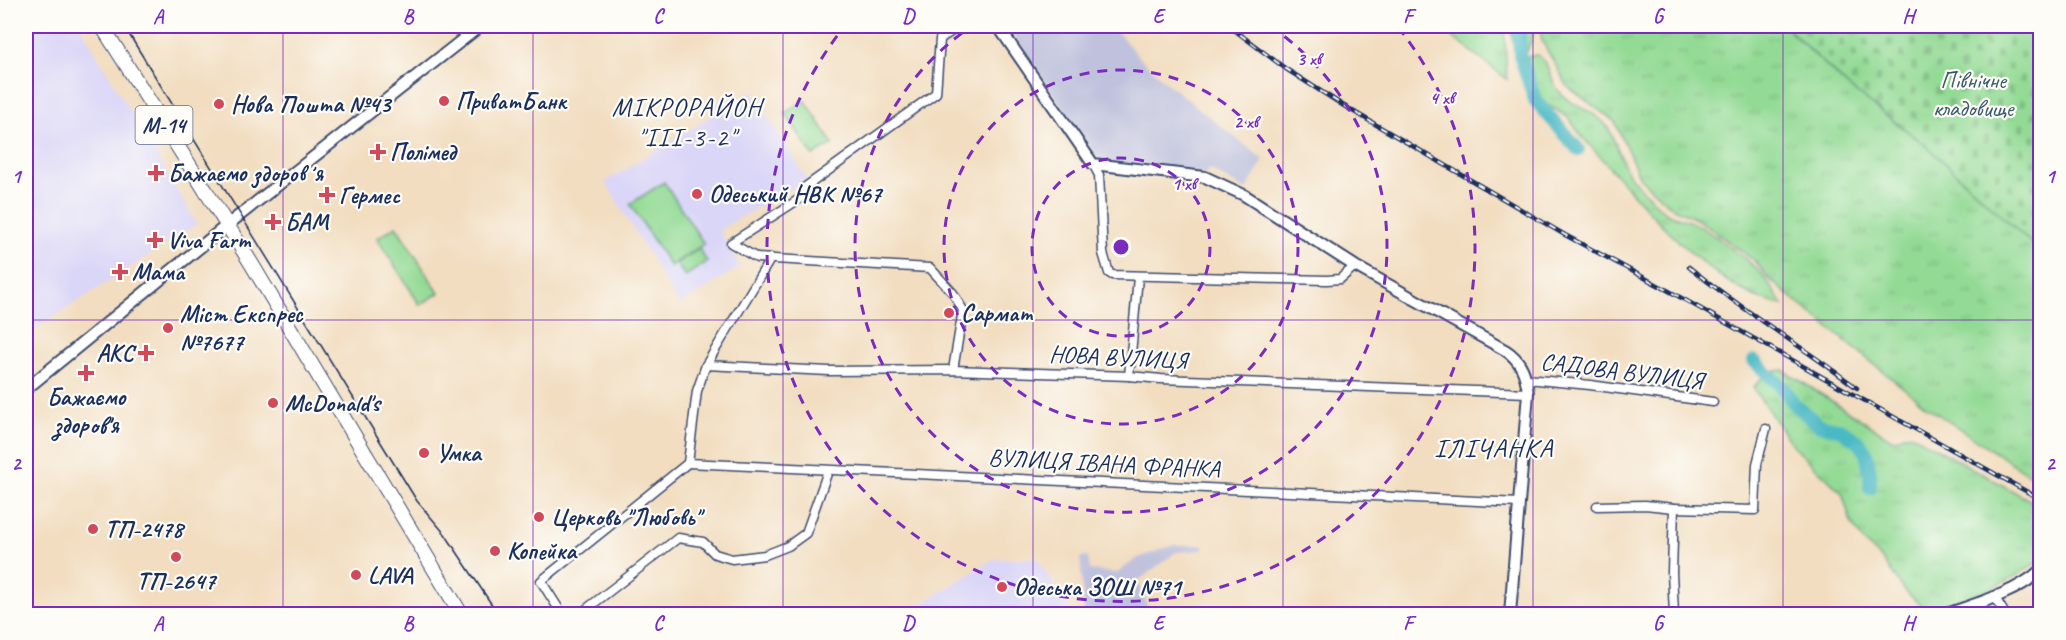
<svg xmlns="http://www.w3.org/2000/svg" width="2066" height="640" viewBox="0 0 2066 640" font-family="Caveat,sans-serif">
<defs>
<pattern id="grass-tufts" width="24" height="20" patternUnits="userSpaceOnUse" patternTransform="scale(1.5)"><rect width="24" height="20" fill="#93da94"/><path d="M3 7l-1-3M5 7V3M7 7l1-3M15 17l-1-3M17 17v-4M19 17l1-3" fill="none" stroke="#7ebb82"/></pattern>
<pattern id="cemetery-stones" width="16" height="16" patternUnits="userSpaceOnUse" patternTransform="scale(1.5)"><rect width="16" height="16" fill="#93da94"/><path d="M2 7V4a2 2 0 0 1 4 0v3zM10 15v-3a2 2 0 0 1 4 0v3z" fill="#7ebb82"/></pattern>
</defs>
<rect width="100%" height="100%" fill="#fdfcf7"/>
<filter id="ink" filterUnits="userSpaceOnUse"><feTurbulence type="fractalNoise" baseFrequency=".0167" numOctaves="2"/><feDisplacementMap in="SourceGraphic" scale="12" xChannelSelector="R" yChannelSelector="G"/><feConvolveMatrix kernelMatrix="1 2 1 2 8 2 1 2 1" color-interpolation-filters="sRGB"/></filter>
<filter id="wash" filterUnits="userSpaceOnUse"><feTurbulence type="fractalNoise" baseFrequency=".008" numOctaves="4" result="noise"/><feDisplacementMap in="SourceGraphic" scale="24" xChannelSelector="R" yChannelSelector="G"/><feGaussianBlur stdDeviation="1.35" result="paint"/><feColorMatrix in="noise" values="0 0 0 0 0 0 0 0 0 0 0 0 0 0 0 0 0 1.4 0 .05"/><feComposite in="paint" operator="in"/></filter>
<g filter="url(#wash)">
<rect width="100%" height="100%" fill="#f2ddc0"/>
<g fill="#dad6f7">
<polygon points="26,26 80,26 197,224 26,335"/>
<polygon points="752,91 807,179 719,230 740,267 679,305 605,182"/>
<polygon points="1037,558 1072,614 906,614 993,559"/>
</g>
<g fill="#c0c2dd">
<polygon points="1007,26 1112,26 1141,59 1168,84 1264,160 1246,190 1209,169 1206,175 1110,163 1097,158"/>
<polygon points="1174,545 1203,545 1203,550 1176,552 1138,581 1151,614 1084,614 1080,557 1088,557 1090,570 1117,573 1138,558"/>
</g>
<g fill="url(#grass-tufts)" stroke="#578479" stroke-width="1.5">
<polygon points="1438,26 1504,26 1507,79"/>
<polygon points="1510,26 1535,26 1535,30 1527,52 1515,53"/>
<polygon points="1540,26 1784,26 1849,87 1923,143 2040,251 2040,482 1927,407 1770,280 1755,261 1698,220 1670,206 1640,178 1615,122 1568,87 1542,41"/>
<path d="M1538,55C1550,63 1549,78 1558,90C1569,106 1592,108 1605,124C1618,141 1620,164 1634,181C1642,189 1658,208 1667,213C1678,219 1689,219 1701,227C1721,240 1742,254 1759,271C1768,281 1775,294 1783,305C1709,293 1633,191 1583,138L1568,117L1544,103L1525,62L1530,56Z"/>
<path d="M1783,370L1893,440L1909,433L2040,506V560C2004,587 1969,598 1925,609L1905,591L1882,559L1863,541L1851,522L1842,493L1793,446L1753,388L1767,372Z"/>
</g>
<polygon fill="url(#cemetery-stones)" stroke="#578479" stroke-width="1.5" points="1785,26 2040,26 2040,251 1923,143 1849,87"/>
<g fill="#93da94" stroke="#578479" stroke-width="1.5">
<polygon points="805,100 833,144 813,156 785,113"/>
<polygon points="664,182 704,244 670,266 630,204"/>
<polygon points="396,226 439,293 420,305 377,238"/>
<polygon points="699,249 707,262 685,276 676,263"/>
</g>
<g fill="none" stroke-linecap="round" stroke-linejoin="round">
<g stroke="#4bb9c4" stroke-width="14">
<polyline points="1519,26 1520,55 1535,100 1578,149"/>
<polyline points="1754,361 1785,390 1794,404 1819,425 1842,430 1857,441 1866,452 1870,474 1870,488"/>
</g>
</g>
</g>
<g filter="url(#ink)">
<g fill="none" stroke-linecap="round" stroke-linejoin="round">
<defs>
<g id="minor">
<polyline points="1093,164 1099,175 1103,253 1109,273 1112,275 1327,280 1340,279 1355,266"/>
<polyline points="706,365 829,371 953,370 1129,376 1161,379 1528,393"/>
<polyline points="953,370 963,310 953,293 930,268 757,258 731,243 804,196 804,188 936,93 940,39 960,26"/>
<polyline points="1129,376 1138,277"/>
<polyline points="1527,379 1590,385 1713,402"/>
<polyline points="688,463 1519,503"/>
<polyline points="1597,506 1645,505 1674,508"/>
<polyline points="1994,596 2005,614"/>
<polyline points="562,614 541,581 688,463 697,391 706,365 771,258"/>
<polyline points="580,614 678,538 703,542 715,554 732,559 765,555 788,546 806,533 828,471"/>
<polyline points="1674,614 1672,572 1674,508 1755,510 1757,464 1766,429"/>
</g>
<g id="tertiary">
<path d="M998,26L1093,164L1205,177L1244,195L1355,266L1505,350C1521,360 1526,374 1528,393L1510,614"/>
<polyline points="26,389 226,226 480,26"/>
<path d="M1947,614C1978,603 2016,593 2040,571"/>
</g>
<polyline id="trunk" points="102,26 251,263 461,614"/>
</defs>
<use href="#minor" stroke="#3b496d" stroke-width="11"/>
<use href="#tertiary" stroke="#3b496d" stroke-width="14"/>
<use href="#trunk" stroke="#3b496d" stroke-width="16"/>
<use href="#minor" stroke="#fff" stroke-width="8"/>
<use href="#tertiary" stroke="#fff" stroke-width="10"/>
<use href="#trunk" stroke="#fff" stroke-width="14"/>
<polyline stroke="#1b2f5e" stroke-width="1.5" points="124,26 417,501 445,534 498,614"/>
<defs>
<g id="rail">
<polyline points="1229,26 1286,69 1344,106 1565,235 1669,291 2040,499"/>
<path d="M1689,267C1743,311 1802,346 1857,388"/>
</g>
</defs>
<use href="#rail" stroke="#1b2f5e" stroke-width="4.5"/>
<use href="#rail" stroke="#fdfcf7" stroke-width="2" stroke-dasharray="7" stroke-linecap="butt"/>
</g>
</g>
<path fill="none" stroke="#7b2cbf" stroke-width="1.5" stroke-opacity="0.55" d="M283,26V614M533,26V614M783,26V614M1033,26V614M1283,26V614M1533,26V614M1783,26V614M26,320H2040"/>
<g fill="none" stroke="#7b2cbf" stroke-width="3" stroke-dasharray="10 8">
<circle cx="1121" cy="247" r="89"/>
<circle cx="1121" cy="247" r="177"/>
<path d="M1270 26A266 266 0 1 1 972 26"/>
<path d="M1398 27A354 354 0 1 1 844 27"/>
</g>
<g fill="#d1495b" stroke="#fdfcf7" stroke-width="2">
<circle cx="444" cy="101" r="6"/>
<circle cx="219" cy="104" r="6"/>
<path d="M375 143h6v6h6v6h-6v6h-6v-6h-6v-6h6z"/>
<path d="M153 164h6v6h6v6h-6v6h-6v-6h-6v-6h6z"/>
<circle cx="697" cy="194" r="6"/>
<path d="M324 186h6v6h6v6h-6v6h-6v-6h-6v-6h6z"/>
<path d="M270 213h6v6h6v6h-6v6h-6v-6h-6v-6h6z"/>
<path d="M152 231h6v6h6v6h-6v6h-6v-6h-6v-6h6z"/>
<path d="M117 263h6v6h6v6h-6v6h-6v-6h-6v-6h6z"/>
<circle cx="949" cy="313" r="6"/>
<circle cx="168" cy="328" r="6"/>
<path d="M143 344h6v6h6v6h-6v6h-6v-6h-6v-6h6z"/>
<path d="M83 364h6v6h6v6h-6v6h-6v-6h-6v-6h6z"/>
<circle cx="273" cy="403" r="6"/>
<circle cx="424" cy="453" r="6"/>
<circle cx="539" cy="517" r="6"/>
<circle cx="93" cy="529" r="6"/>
<circle cx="495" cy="551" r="6"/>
<circle cx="176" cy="557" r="6"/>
<circle cx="356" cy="575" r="6"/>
<circle cx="1002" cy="587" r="6"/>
</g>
<g text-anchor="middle" stroke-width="4.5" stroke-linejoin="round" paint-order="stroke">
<rect fill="#fdfcf7" stroke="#5f6c8c" stroke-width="1.5" x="135.5" y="106" width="57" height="38" rx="4.5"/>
<g font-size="22" font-weight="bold" fill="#1b2f5e">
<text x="164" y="133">М-14</text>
</g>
<g font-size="24" fill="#395a6c" stroke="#fdfcf7">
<text x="1973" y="88">Північне<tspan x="1973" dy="28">кладовище</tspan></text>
</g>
<g font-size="24" font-weight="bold" fill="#1b2f5e" stroke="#fdfcf7" text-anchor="start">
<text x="456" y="109">ПриватБанк</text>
<text x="231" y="112">Нова Пошта №43</text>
<text x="390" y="160">Полімед</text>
<text x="168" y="181">Бажаємо здоровʼя</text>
<text x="709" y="202">Одеський НВК №67</text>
<text x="339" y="203">Гермес</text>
<text x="285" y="230">БАМ</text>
<text x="167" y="248">Viva Farm</text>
<text x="132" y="280">Мама</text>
<text x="961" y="321">Сармат</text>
<text x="180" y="322">Міст Експрес<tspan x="180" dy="28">№7677</tspan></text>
<text x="134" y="361" text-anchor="end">АКС</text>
<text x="86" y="405" text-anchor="middle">Бажаємо<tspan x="86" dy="28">здоров'я</tspan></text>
<text x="285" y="411">McDonald's</text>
<text x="436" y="461">Умка</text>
<text x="551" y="525">Церковь "Любовь"</text>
<text x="105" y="537">ТП-2478</text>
<text x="507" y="559">Копейка</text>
<text x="368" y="583">LAVA</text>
<text x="176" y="589" text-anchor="middle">ТП-2647</text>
<text x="1014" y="595">Одеська ЗОШ №71</text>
</g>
<g font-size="24" fill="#1b2f5e" stroke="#fdfcf7">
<text transform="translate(1118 357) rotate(3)" y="8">НОВА ВУЛИЦЯ</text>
<text transform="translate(1622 371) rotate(7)" y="8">САДОВА ВУЛИЦЯ</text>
<text transform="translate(1104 463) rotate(3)" y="8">ВУЛИЦЯ ІВАНА ФРАНКА</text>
</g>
<g font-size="26" letter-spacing="1.5" fill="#1b2f5e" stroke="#fdfcf7">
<text x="687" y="116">МІКРОРАЙОН<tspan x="687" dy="30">"ІІІ-3-2"</tspan></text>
</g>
<g font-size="27" letter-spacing="1.5" fill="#1b2f5e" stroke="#fdfcf7">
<text x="1494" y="457">ІЛІЧАНКА</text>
</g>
</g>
<circle cx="1121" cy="247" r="9" fill="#7b2cbf" stroke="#fdfcf7" stroke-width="3"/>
<g font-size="18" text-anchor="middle" font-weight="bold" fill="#7b2cbf" stroke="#fdfcf7" stroke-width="4.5" stroke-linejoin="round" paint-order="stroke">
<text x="1309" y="65">3 хв</text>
<text x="1442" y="104">4 хв</text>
<text x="1246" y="128">2 хв</text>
<text x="1184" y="190">1 хв</text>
</g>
<rect width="2066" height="640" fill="none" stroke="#fdfcf7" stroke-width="66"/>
<rect x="33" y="33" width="2000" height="574" fill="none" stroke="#7b2cbf" stroke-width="2"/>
<g font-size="20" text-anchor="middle" font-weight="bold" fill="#7b2cbf">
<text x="158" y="23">A</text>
<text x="408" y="23">B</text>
<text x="658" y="23">C</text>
<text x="908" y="23">D</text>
<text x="1158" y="23">E</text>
<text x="1408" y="23">F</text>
<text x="1658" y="23">G</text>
<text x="1908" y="23">H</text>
<text x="16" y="183">1</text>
<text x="2050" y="183">1</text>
<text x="16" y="470">2</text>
<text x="2050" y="470">2</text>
<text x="158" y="630">A</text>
<text x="408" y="630">B</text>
<text x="658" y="630">C</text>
<text x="908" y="630">D</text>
<text x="1158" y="630">E</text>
<text x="1408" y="630">F</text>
<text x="1658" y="630">G</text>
<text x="1908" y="630">H</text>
</g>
</svg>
